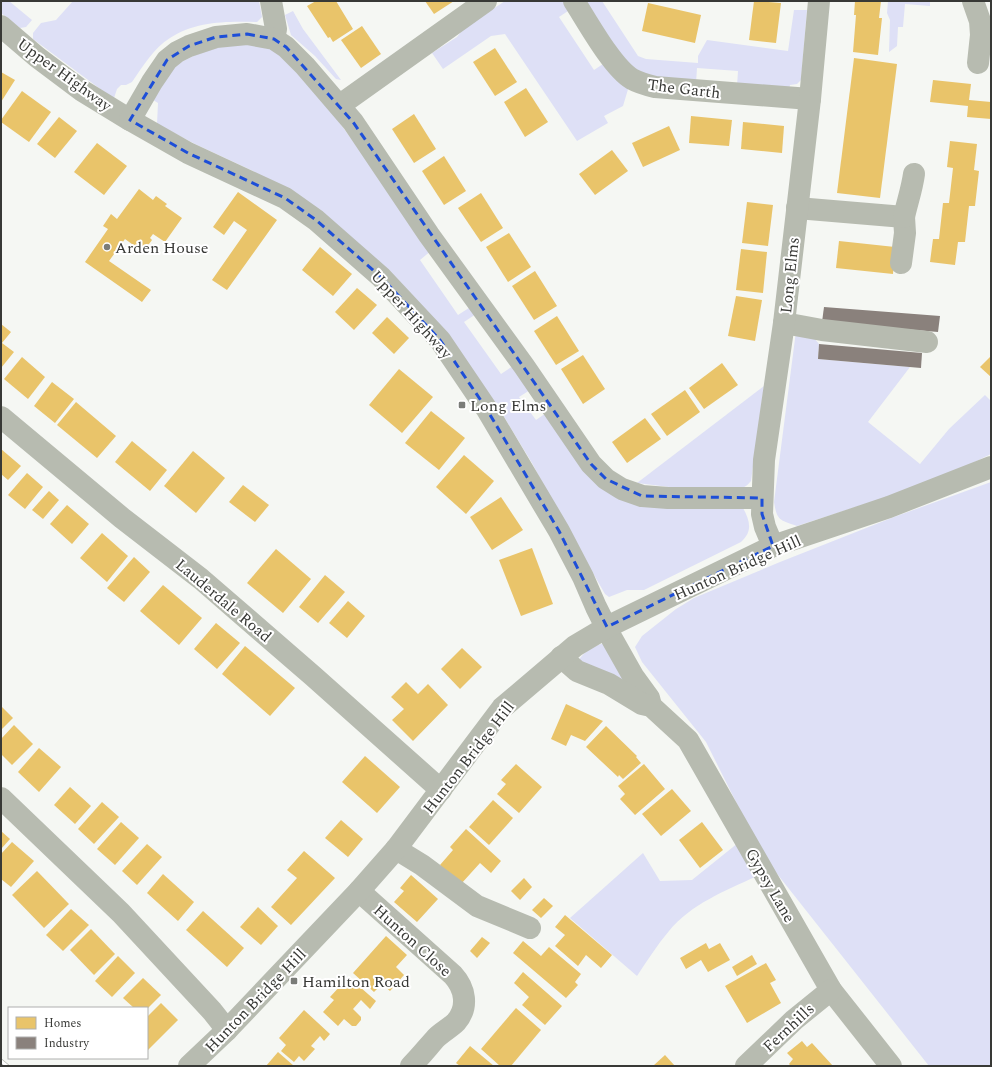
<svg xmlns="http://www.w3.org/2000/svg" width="992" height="1067" viewBox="0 0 992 1067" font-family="Spectral,serif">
<rect width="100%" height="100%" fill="#f5f7f3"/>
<g fill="#dee0f6">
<polygon points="1,1 9,1 32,20 26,27 20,28 1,13"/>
<path d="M73,1H259L262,17L257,22C228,21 195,21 170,38C154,48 143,66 132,82L126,85H121L117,89L114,98L107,94L33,39V33L41,23L56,20Z"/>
<polygon points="505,1 566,1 571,9 559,17 594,70 606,62 629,86 623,106 604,116 608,123 577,141 505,34 491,36 443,69 432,53 457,37 464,28"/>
<polygon points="584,1 602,1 638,56 646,59 698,63 698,56 707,40 788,51 794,10 807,10 801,80 797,84 790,85 789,89 737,86 738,71 697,68 696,83 658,80 630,68"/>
<polygon points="888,1 930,1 930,6 905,4 903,27 898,27 897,46 889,52 890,20 887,13"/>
<polygon points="293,11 303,29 341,80 336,79 315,56 291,35 285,15"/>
<path d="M219,43L272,46L302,71L432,250L420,260L458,315L472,306L476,314L464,322L501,374L513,366L530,390L519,397L536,420L546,413L603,485L743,508C750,521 753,531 741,542L644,590H627L609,597L605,594L559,514L532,463L495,402L447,334L253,171L195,144L157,124L158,103L150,98L173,66Z"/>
<path d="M796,331L814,338L819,344L818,359L910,367L868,422L920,464L949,429L985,395L991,401V454L950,474L899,493L797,526C780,520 777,521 774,502Z"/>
<path d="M764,386L751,481C746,487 743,488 735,489L669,487L637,483Z"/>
<polygon points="991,482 991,1066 929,1066 763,856 706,742 642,662 635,647 642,636 676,609 694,598 780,562 894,517"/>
<path d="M606,643L622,672L623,681L578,662C582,652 596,644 606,643Z"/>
<path d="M738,843L755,877C725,891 691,904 669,931C657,945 647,961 637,976L570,918L643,853L660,881L692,880Z"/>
</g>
<g fill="#e9c46a">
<polygon points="316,1 336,1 353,29 333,42 330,37 328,38 307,6"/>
<polygon points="425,1 454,1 434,14"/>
<polygon points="754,1 781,3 776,43 749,40"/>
<polygon points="855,1 881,1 879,18 882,18 878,55 853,52 856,15 854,15"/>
<polygon points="648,3 701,15 695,43 642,31"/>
<polygon points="362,26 381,54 361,68 341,40"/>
<polygon points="495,48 517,82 495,96 473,62"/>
<polygon points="854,58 897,64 880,198 837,193"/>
<polygon points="1,72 15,80 1,102"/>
<polygon points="933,80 971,84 969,100 991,102 991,119 967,117 968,106 930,102"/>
<polygon points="526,88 548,122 525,137 504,102"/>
<polygon points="22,91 51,112 29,142 1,122 1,120"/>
<polygon points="414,114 436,149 414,163 392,129"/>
<polygon points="691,116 732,120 729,146 689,143"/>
<polygon points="59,117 77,131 55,158 37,144"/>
<polygon points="743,122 784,126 782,153 741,149"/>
<polygon points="669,126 680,150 643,167 632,143"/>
<polygon points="950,141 977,144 974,170 979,171 975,206 969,206 965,242 958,242 955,265 930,262 933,239 939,239 943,203 949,203 953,168 947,167"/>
<polygon points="97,143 127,166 104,195 74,172"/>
<polygon points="612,150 628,171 595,195 579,174"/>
<polygon points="444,156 466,191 444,205 422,171"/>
<polygon points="139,189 153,200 156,196 167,204 165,206 182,218 165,242 153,234 150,238 152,240 143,252 125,239 109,261 151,290 142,302 85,262 108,229 103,226 111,214 117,219"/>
<polygon points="238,192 277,220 227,290 212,280 247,230 234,221 224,235 213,227"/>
<polygon points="481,193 503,228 481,242 458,208"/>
<polygon points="747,202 773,205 768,246 742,243"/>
<polygon points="509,233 531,267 508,282 486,247"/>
<polygon points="839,241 895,247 893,274 836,268"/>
<polygon points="320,247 352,274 333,296 302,270"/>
<polygon points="741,249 767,252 763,293 736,290"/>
<polygon points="535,271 557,306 534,320 512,286"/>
<polygon points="357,288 377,305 354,330 335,312"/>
<polygon points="736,296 762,300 755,341 728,336"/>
<polygon points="557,316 579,351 556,365 534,331"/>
<polygon points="387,317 409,338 394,354 372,333"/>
<polygon points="1,324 11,332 2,343 14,352 1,368"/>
<polygon points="583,355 605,389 583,404 561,369"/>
<polygon points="991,356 991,377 980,367"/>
<polygon points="22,357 45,377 28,399 4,379"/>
<polygon points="722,363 738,385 704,409 689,388"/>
<polygon points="399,369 433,397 402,433 369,405"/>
<polygon points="52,382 74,399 55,423 34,406"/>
<polygon points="685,390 700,412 667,436 651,414"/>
<polygon points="76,402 116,436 97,458 57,425"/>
<polygon points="431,411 465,438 439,470 405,443"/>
<polygon points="645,418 661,439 627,463 612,442"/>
<polygon points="132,441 167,470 150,491 115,462"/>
<polygon points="1,449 21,466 8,480 1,474"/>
<polygon points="193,451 225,478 196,513 164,486"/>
<polygon points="464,455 494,481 466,514 436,487"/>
<polygon points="27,473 43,487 25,509 8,495"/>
<polygon points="243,485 269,505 255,522 229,502"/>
<polygon points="49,491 59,500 43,519 32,510"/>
<polygon points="501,497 523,530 492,550 470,517"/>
<polygon points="67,505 89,524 72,544 50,524"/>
<polygon points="102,533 128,556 107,582 80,558"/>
<polygon points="532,548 553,604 521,616 499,560"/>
<polygon points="276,549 311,579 283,613 247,583"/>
<polygon points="134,557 150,572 124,602 107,588"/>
<polygon points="325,575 345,592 318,623 299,607"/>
<polygon points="163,585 202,618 179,645 140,611"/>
<polygon points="348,601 365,616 347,638 329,623"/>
<polygon points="216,623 240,643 217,669 194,649"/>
<polygon points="245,646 295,688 270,716 222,674"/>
<polygon points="462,648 482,667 460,689 441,669"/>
<polygon points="406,682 418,694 428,684 448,705 413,741 392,720 404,709 391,697"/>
<polygon points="566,704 603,721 585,741 571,735 566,746 551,739"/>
<polygon points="1,706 13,718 1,730"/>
<polygon points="14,725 33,744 12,765 1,754 1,739"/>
<polygon points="606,726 637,756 636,757 641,763 623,779 619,775 618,777 586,747"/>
<polygon points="39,748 61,767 39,792 18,772"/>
<polygon points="365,756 400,787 377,813 342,782"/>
<polygon points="516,764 542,787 519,813 497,794 506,784 501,780"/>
<polygon points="644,764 665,789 635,815 620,799 625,794 618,786"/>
<polygon points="70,787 91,806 75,824 54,805"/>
<polygon points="672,789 691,811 661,836 642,814"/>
<polygon points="493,800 513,818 489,845 469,827"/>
<polygon points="102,802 119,817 94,844 78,829"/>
<polygon points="341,820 363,839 348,857 325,838"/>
<polygon points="121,822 139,838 115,865 97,849"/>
<polygon points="702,822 723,850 700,868 679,840"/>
<polygon points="466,829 501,861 491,873 480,863 461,884 440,865 453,850 450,847"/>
<polygon points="1,831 10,839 1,849"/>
<polygon points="12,842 34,861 11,887 1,879 1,854"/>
<polygon points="147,844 162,857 137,885 122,871"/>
<polygon points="304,851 335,878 291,925 271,907 297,878 287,870"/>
<polygon points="37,871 69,904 44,928 12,895"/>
<polygon points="163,874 194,902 178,921 147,893"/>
<polygon points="411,875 438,899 417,922 394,902 404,891 400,888"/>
<polygon points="524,878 532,887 520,900 511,891"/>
<polygon points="544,898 553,906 541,918 532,910"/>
<polygon points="258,907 278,926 261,945 240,927"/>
<polygon points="71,909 89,925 63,951 46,935"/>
<polygon points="203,911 244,948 227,967 186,930"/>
<polygon points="565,915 612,955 601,968 586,955 578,966 555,946 565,935 555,927"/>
<polygon points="91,929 115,954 94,975 70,950"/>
<polygon points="386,936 407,955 396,967 404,975 390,991 382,984 374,992 353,973"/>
<polygon points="482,937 490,943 477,958 470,951"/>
<polygon points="523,941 541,956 549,947 581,974 575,982 578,985 566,998 513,953"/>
<polygon points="706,943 709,949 720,943 730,960 708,972 701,960 686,969 680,958"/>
<polygon points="752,955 757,964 737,976 732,967"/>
<polygon points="118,956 135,973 112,997 95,981"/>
<polygon points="766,963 776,980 770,983 781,1003 747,1023 725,986"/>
<polygon points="523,972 562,1006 545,1025 522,1005 529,997 514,983"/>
<polygon points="143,978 161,995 148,1008 134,1008 123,998"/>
<polygon points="352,980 376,1001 370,1009 361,1000 353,1009 361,1017 361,1020 356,1026 352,1026 344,1019 338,1026 323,1012 334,1000 330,997 342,984 346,987"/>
<polygon points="161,1003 178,1020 147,1051 147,1017"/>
<polygon points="516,1008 541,1030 511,1066 500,1066 481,1049"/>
<polygon points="304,1010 330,1034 324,1041 320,1036 311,1046 315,1049 304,1061 299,1056 294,1062 281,1051 286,1045 279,1038"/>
<polygon points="802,1041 807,1047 812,1043 833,1066 791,1066 789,1064 793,1059 787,1053"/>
<polygon points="470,1046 494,1066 460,1066 456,1063"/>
<polygon points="278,1052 294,1066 266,1066"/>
<polygon points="665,1055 675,1066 653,1066"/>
</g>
<g fill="#8a817c">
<polygon points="824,307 940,316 938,332 822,322"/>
<polygon points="819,344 922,353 921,368 818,359"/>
</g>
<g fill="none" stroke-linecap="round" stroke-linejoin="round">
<g stroke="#b7bbb0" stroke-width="22">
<polyline points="271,1 276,29 274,39"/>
<path d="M574,1C587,21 612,67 632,79C639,83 647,85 655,87L810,99"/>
<polyline points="973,1 980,21 981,35 978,63"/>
<polyline points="1,26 37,57 81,90 130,120 188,153 285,198 316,220 381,277 440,340 486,408 559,531 583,577 596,607 611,637 633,676 649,698 651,706"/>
<polyline points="340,105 486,1"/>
<polyline points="130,120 152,82 167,60 177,52 189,46 216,37 247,34 274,39 286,47 305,66 353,122 429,235 524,366 591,464 606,479 622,489 642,496 668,498 762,498"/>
<polyline points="797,208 904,217 905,233 901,263"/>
<path d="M904,217C907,203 912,189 914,174"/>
<polyline points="784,323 822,330 927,342"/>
<polyline points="1,417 122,518 201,579 313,676 441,790"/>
<polyline points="773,546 765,527 762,514 764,460 784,323 810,99 819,1"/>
<polyline points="561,657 577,671 609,684 642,704 651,706 688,740 831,990 891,1066"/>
<polyline points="1,798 121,913 212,1011 227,1030"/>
<polyline points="396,849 422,865 477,906 530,928"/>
<path d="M359,891L453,975C465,988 469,1007 456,1022C450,1028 442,1032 436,1038C428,1047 420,1057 411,1066"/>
<polyline points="189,1066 227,1030 359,891 396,849 502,708 575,646 607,627 773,546 889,507 991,467"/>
<polyline points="746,1066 794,1020 831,990"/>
</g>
<defs>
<polyline id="rail" points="1,1061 7,1066"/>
</defs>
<use href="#rail" stroke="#b5b7b1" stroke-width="4.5"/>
<use href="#rail" stroke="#fff" stroke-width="3" stroke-dasharray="9" stroke-linecap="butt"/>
</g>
<path fill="none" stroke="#1d4ed8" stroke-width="3" stroke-dasharray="8 5" stroke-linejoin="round" d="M247,34L274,39L286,47L353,122L591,464L606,479L642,496L762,498V514L773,546L607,627L559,531L486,408L440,340L381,277L316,220L285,198L188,153L130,120L167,60L189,46L216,37Z"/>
<g fill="#7a7c78" stroke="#fff" stroke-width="1.5">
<circle cx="107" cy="247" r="4"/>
<rect x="458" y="401" width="8" height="8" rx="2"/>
<rect x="290" y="977" width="8" height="8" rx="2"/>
</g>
<g text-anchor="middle" stroke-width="4" stroke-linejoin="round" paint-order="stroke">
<g font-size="16" fill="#383936" stroke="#fff">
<text transform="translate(65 74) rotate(36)" y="6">Upper Highway</text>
<text transform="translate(684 88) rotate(7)" y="6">The Garth</text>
<text transform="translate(789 275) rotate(-84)" y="6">Long Elms</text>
<text transform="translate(412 314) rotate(48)" y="6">Upper Highway</text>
<text transform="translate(737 567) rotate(-24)" y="6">Hunton Bridge Hill</text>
<text transform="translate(224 600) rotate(40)" y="6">Lauderdale Road</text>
<text transform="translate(468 757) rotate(-52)" y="6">Hunton Bridge Hill</text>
<text transform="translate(771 885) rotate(60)" y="6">Gypsy Lane</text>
<text transform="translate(413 940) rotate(42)" y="6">Hunton Close</text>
<text transform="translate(255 1000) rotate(-46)" y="6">Hunton Bridge Hill</text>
<text transform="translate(788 1027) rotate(-43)" y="6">Fernhills</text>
</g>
<g font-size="16" fill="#383936" stroke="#fff" text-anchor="start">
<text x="115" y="253">Arden House</text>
<text x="470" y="411">Long Elms</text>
<text x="302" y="987">Hamilton Road</text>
</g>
</g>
<rect width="992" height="1067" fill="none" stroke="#383936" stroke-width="4"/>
<rect x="8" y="1007" width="140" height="52" fill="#ffffff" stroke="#afb0af"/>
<rect x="16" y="1017" width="20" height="12" fill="#e9c46a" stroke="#afb0af"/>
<text x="44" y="1027" font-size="12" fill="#383936">Homes</text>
<rect x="16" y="1037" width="20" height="12" fill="#8a817c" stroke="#afb0af"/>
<text x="44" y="1047" font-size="12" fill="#383936">Industry</text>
</svg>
